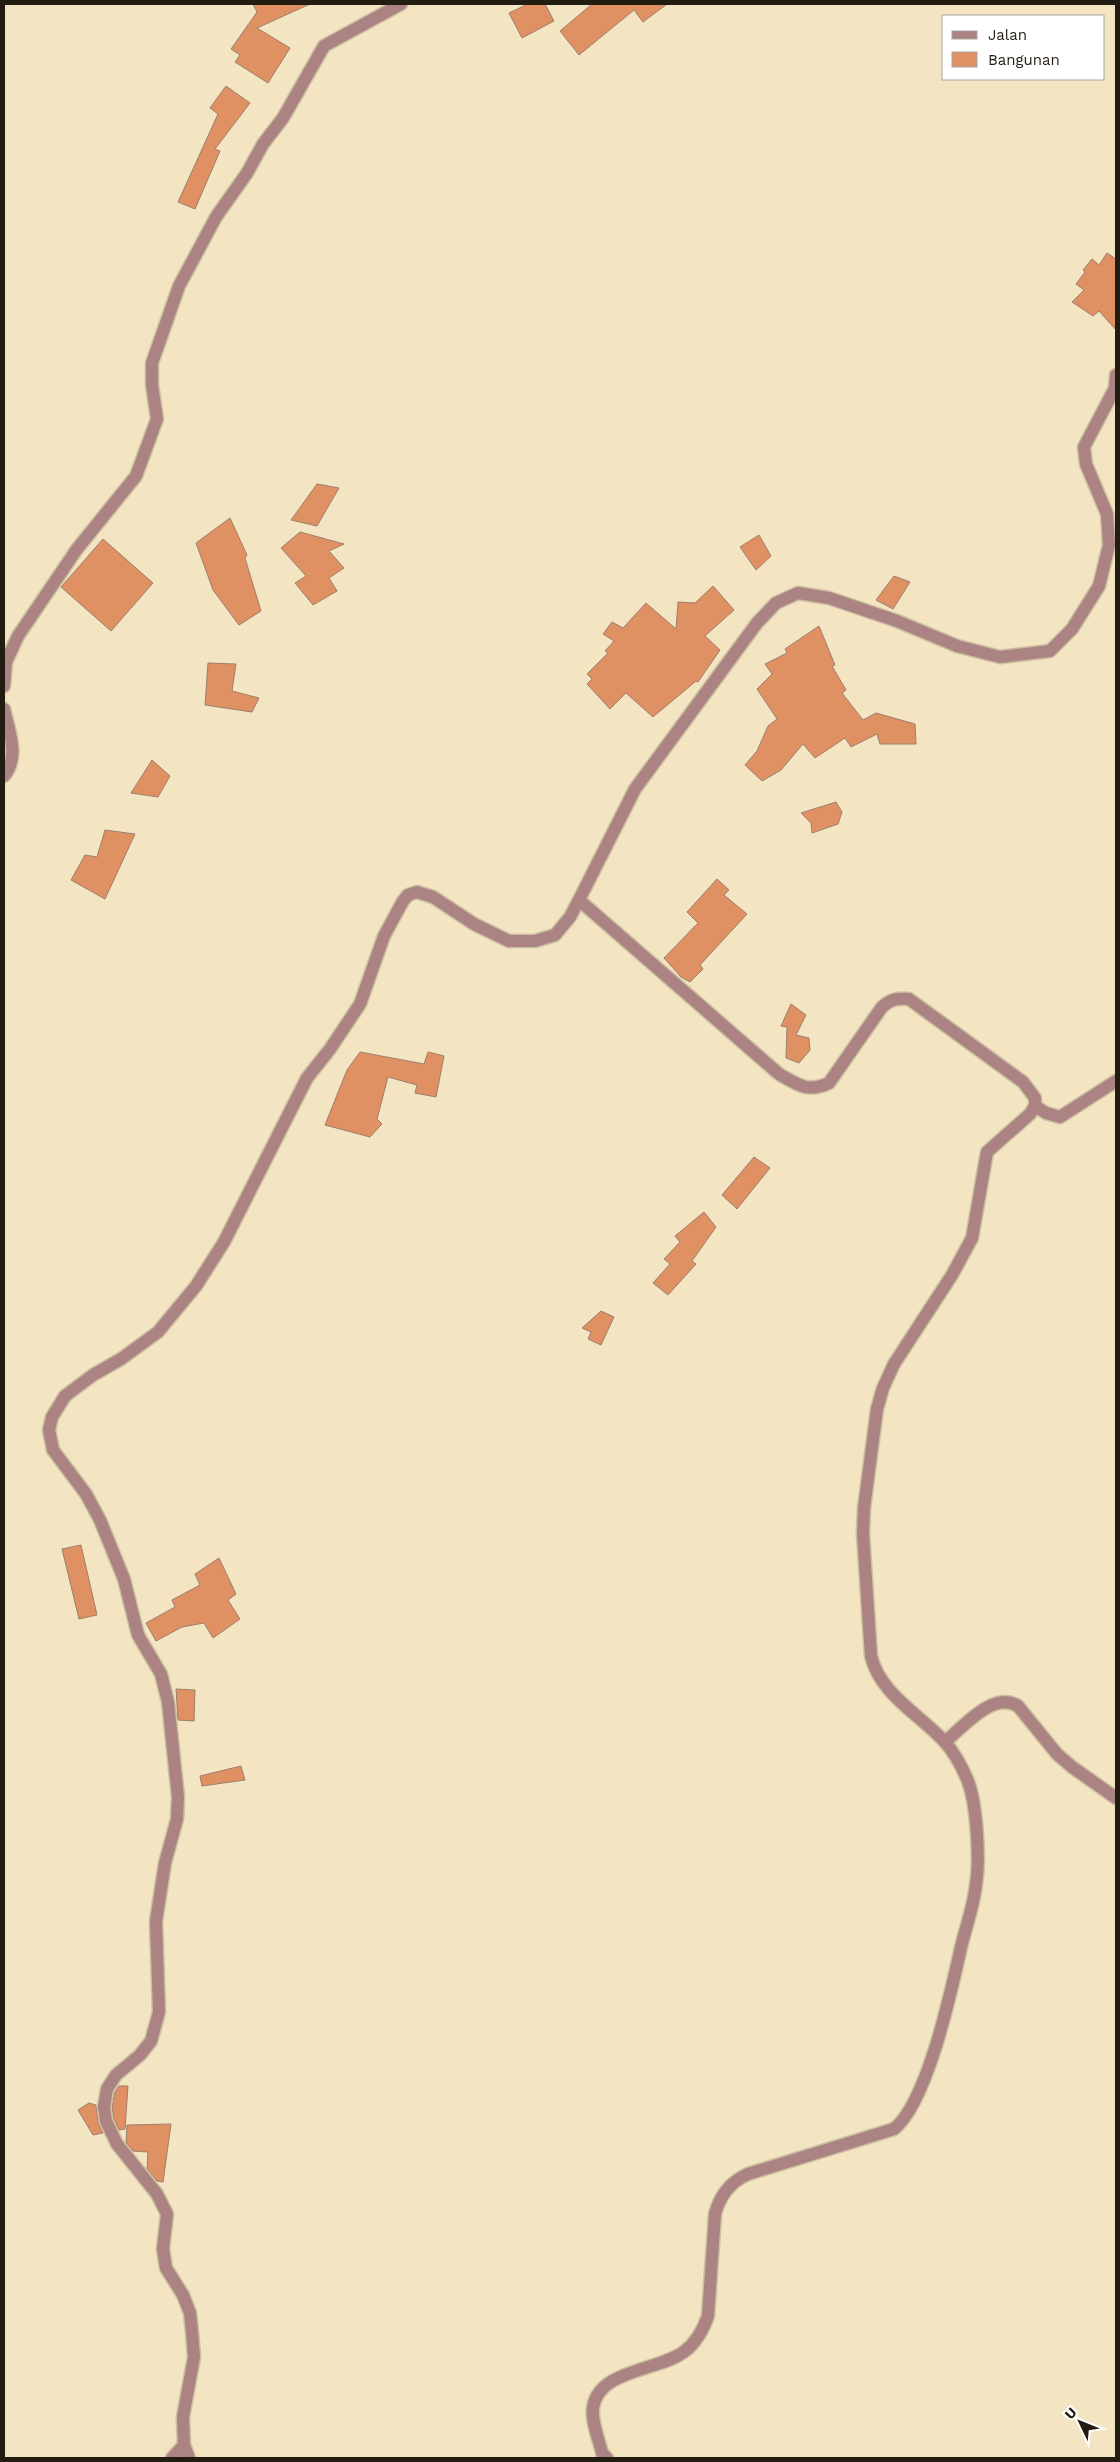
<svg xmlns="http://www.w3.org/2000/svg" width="1120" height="2462" viewBox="0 0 1120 2462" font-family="'Work Sans',sans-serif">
<rect width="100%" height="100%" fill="#f3e4c2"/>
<g fill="#e09163" stroke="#9e7e6d">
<polygon points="253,4 310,4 257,28 290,48 268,83 235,62 240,55 231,49 257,12"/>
<polygon points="528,4 545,4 554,21 522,38 509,13"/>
<polygon points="592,4 667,4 643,22 634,10 579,55 560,31"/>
<polygon points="226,86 250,103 215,149 220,151 195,209 178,202 218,114 210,108"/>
<polygon points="1107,253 1116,259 1116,330 1099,311 1093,316 1072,302 1084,290 1076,284 1085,272 1083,270 1092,259 1099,265"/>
<polygon points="317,484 339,488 317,526 291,520"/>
<polygon points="230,518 247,555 245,558 261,611 239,625 213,590 196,543"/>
<polygon points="300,532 344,544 329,551 344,568 329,578 337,591 313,605 295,583 306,576 281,548"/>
<polygon points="759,535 771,556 756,570 740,547"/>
<polygon points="103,539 153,583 111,631 61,587"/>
<polygon points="894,576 910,582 893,609 876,600"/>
<polygon points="713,586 734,610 705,636 720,650 698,682 696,681 653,717 626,693 610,709 587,684 592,679 587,674 608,653 605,651 614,641 603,634 612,622 623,628 646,603 676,629 678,602 695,603"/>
<polygon points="819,626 835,665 832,666 846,690 842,693 863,720 876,713 915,724 916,744 880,744 877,734 851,747 845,738 815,758 803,744 781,770 762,781 745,765 757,751 768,726 777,719 757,689 772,674 765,664 787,653 785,649"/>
<polygon points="208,663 236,664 232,691 259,698 252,712 205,705"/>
<polygon points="152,760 170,776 158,797 131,793"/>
<polygon points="836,802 842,812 838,824 812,833 811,823 801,813"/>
<polygon points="105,830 135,834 105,899 71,880 85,855 97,857"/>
<polygon points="717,879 729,890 724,895 747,914 700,965 703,969 690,982 681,977 664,958 698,923 687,912"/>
<polygon points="791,1004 806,1015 796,1035 809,1038 810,1050 799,1063 786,1058 787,1027 781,1026"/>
<polygon points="360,1052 424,1064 428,1052 444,1056 436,1097 415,1093 417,1085 388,1077 377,1119 382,1124 370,1137 325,1125 347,1070"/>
<polygon points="754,1157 770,1168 737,1209 722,1195"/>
<polygon points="704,1212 716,1227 692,1261 696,1264 668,1295 653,1283 670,1264 664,1259 680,1242 675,1236"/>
<polygon points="601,1311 614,1317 601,1345 588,1339 591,1332 582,1328"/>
<polygon points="81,1545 97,1615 79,1619 62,1549"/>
<polygon points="219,1558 236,1594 228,1600 240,1619 213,1638 204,1623 182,1627 156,1641 146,1623 175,1607 172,1600 200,1585 195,1574"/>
<polygon points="176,1689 195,1690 194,1721 178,1720"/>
<polygon points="241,1766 245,1780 202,1786 200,1776"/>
<polygon points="119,2086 128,2086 125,2129 119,2130 114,2119 112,2107 115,2092"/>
<polygon points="89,2103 96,2105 98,2122 103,2133 93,2135 78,2110"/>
<polygon points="171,2124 163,2182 157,2181 147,2169 148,2152 133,2151 126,2143 127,2125"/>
</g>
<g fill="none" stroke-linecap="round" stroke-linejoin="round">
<defs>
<g id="minor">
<polyline points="4,686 6,662 18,636 77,549 136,476 157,419 152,385 152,363 179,286 216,217 247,173 263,144 283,118 324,46 401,4"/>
<path d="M4,709C9,731 20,757 4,776"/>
<path d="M579,900L779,1074C798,1085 808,1093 829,1083L882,1007C891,999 897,998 909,999L1023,1082L1035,1098V1106L1030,1114L987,1152L972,1238L952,1275L894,1364L883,1388L877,1409L864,1508L863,1534L871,1656C880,1694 919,1714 944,1741C953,1751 962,1767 967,1779C977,1802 980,1860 976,1884C974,1904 967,1924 962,1943C952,1987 928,2102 894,2129L748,2174C730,2182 720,2195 715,2214L708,2316C703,2330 697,2342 685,2351C660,2371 598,2369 593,2408C591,2421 599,2440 602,2453L607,2458"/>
<polyline points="1035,1106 1046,1113 1060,1117 1116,1081"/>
<path d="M945,1742C963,1727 994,1690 1018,1706L1057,1754L1072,1767L1116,1798"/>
<polyline points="172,2458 184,2445"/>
<polyline points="189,2458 184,2445 183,2417 194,2357 192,2332 190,2313 183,2295 166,2268 163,2249 167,2214 157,2194 117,2144 106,2121 104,2107 107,2089 116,2075 140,2055 151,2041 159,2012 156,1921 165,1863 177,1819 178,1797 168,1702 161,1674 138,1635 124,1579 100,1520 86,1494 53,1450 49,1430 52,1417 65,1396 93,1375 121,1359 158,1332 196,1286 224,1242 307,1078 330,1049 360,1004 384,936 403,901 408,895 417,892 433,897 474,924 509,941 535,941 555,935 570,917 579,900 635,789 757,623 776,603 798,593 829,598 897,621 957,646 1000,657 1050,651 1072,629 1099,586 1109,545 1107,514 1086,464 1084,447 1115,388 1116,375"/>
</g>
</defs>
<use href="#minor" stroke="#cdc0a2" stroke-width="15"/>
<use href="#minor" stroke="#ac8383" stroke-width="12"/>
</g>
<rect width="1120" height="2462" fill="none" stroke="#221d10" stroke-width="10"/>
<rect x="942" y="15" width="162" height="65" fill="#ffffff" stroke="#a7a59f"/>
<rect x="952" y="31" width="25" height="8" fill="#ac8383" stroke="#a7a59f"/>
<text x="988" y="40" font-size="15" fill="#221d10">Jalan</text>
<rect x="952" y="52" width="25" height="15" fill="#e09163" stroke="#a7a59f"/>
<text x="988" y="65" font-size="15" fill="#221d10">Bangunan</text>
<g transform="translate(1080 2422) rotate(313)" stroke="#ffffff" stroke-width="4" paint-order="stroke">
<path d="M0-4L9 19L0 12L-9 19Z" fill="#221d10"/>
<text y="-8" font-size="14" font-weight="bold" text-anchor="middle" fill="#221d10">U</text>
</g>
</svg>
